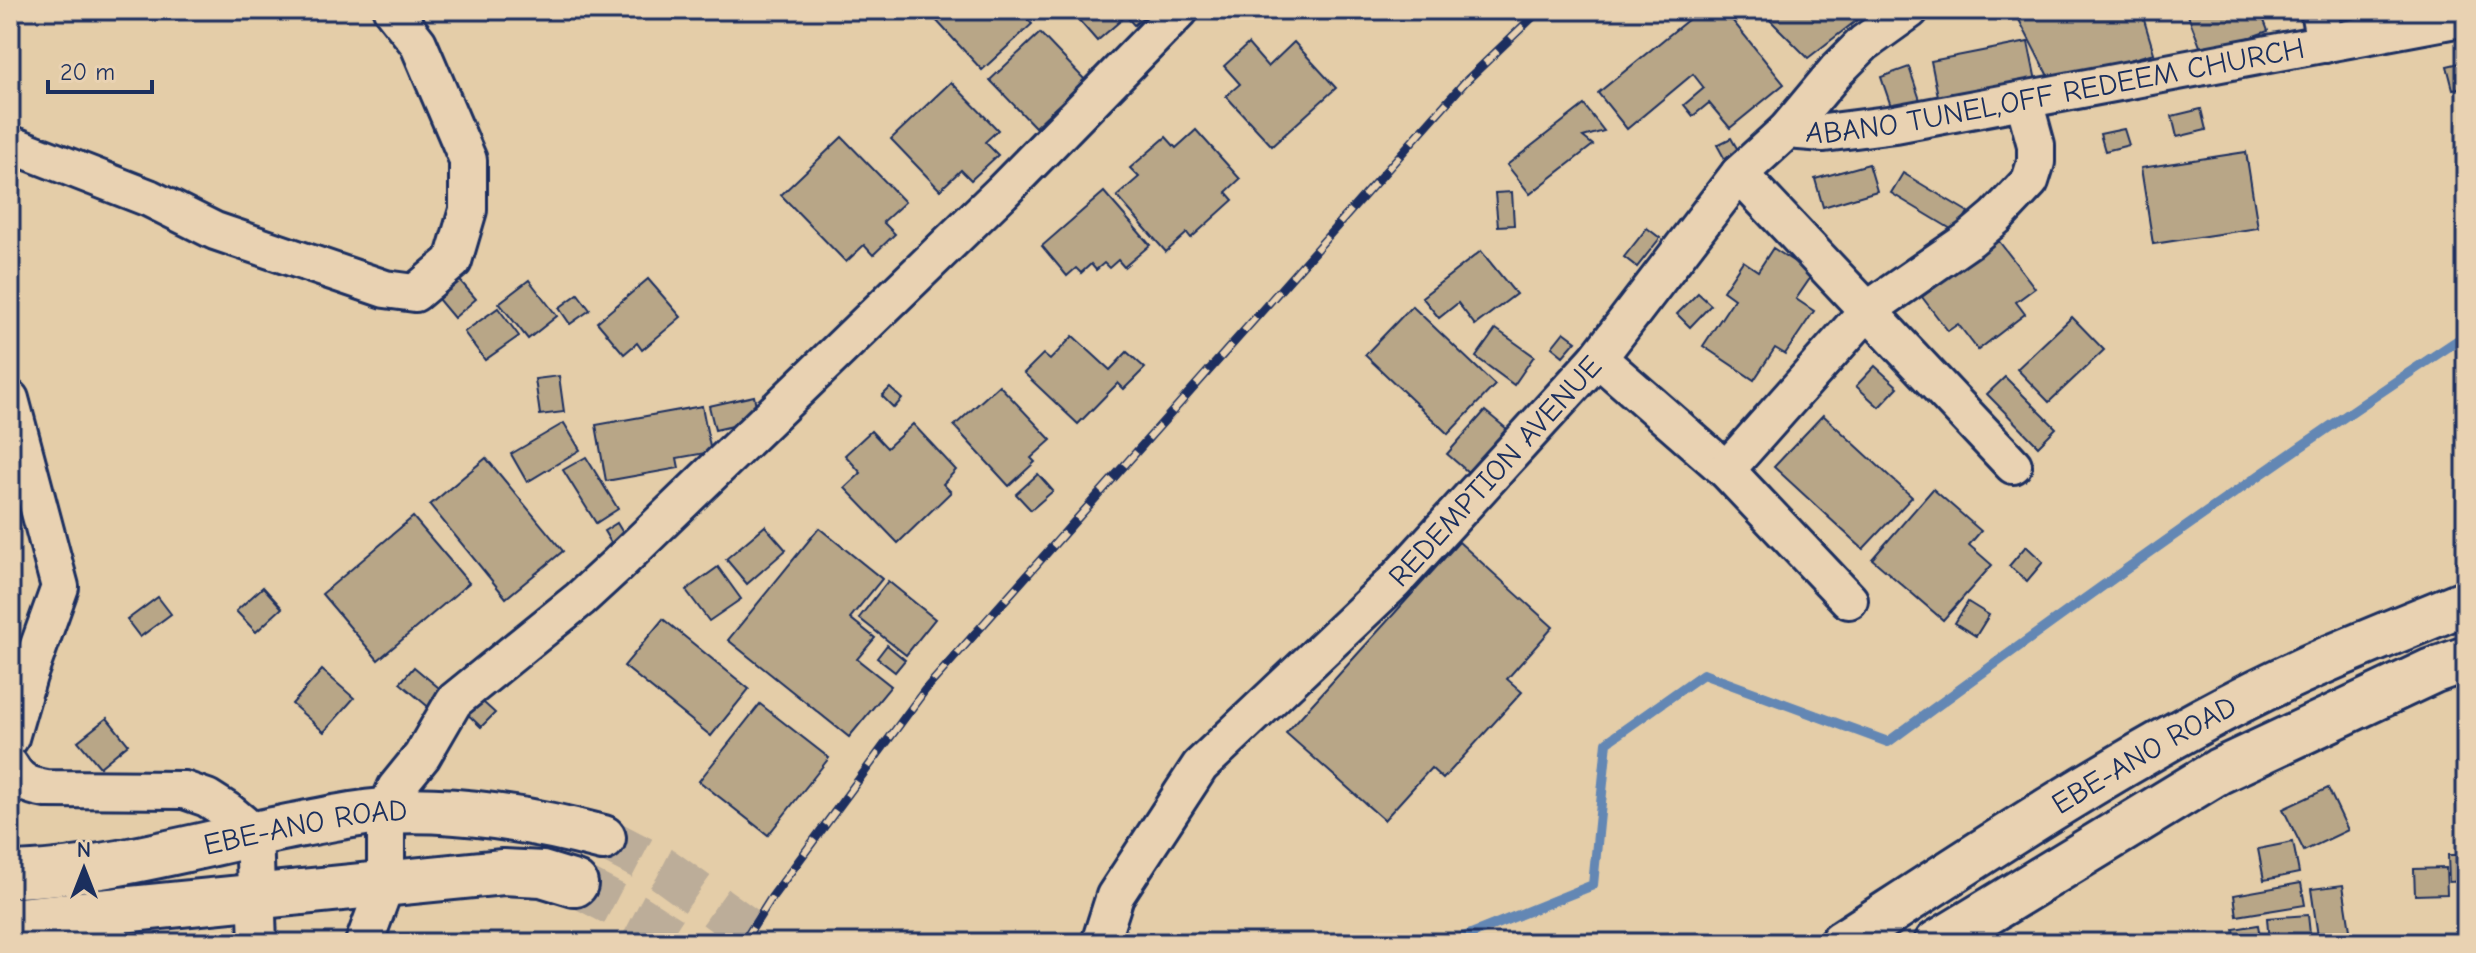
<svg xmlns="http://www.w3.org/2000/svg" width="2476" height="953" viewBox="0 0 2476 953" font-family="'Comic Neue',sans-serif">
<rect width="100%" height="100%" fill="#e4cda8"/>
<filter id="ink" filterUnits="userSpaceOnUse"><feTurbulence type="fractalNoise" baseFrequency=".0125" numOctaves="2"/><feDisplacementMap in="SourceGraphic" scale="16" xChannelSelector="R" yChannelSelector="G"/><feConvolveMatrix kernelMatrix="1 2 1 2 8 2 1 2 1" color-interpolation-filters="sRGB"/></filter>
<g filter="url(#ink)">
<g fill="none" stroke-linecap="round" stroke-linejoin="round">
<path stroke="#6487b4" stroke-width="10" d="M1449,943L1593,885L1607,742L1703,674L1888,742C2078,602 2269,465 2466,335"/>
</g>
<g fill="#b8a687" stroke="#1b2f5e" stroke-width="2">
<polygon points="945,10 1019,10 1032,24 982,70 935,19"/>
<polygon points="1070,10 1152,10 1134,25 1126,16 1097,41"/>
<polygon points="1700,10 1724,10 1784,84 1730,128 1709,103 1693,116 1684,105 1704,88 1693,74 1627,129 1598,93"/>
<polygon points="1760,10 1870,10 1808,58"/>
<polygon points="2014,10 2141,10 2154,53 2051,82"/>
<polygon points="2186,10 2260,10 2268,31 2203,54"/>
<polygon points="1040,33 1085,80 1035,127 990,80"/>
<polygon points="1294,42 1336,88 1272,146 1226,96 1240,84 1224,66 1248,44 1268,67"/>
<polygon points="2028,42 2037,86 1940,106 1931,61"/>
<polygon points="2464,62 2466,87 2453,89 2447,66"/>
<polygon points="1909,67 1922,106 1894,115 1881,77"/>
<polygon points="951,82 998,130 985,142 998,155 971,180 961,170 940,190 891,139"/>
<polygon points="1584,105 1604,131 1583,137 1593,145 1530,194 1507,165"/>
<polygon points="2201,109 2206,130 2177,137 2172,116"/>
<polygon points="2124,129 2129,145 2105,151 2100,134"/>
<polygon points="1196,130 1240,179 1226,192 1233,200 1191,238 1187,233 1166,252 1117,196 1139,177 1130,168 1166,137 1176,148"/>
<polygon points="842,137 905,202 883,222 895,234 873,255 864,245 846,262 781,195"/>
<polygon points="1731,138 1742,157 1728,165 1717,145"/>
<polygon points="2246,152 2258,228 2153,244 2141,168"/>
<polygon points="1869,164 1877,191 1823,207 1815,179"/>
<polygon points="1903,173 1968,212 1956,232 1891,193"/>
<polygon points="1104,192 1150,245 1124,267 1118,260 1109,268 1104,263 1096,270 1091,264 1081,273 1076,268 1067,276 1042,246"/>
<polygon points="1512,192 1514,225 1498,226 1495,193"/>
<polygon points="1647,228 1660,238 1637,267 1624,257"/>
<polygon points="1998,240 2035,288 2016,302 2025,314 1978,350 1958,324 1948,331 1922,297"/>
<polygon points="1773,248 1813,274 1796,299 1814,311 1785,354 1775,348 1754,380 1703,346 1734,299 1723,291 1743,261 1758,271"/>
<polygon points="1481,251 1516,294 1475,325 1458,303 1439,318 1422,297"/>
<polygon points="450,269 476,299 454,318 428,287"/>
<polygon points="648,279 681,317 642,350 637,343 624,354 597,322"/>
<polygon points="529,280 557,316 528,339 499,303"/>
<polygon points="1698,293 1711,305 1690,327 1677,314"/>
<polygon points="578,294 590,310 570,324 559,308"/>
<polygon points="1412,306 1495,385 1448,434 1365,355"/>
<polygon points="498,308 519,336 485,360 464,332"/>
<polygon points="2072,317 2104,350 2049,402 2017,369"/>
<polygon points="1496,329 1534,356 1514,385 1476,357"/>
<polygon points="1564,332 1576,341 1563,356 1552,347"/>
<polygon points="1073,336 1110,370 1127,352 1145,368 1124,389 1118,383 1078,424 1024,373 1043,354 1050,360"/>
<polygon points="1875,366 1898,387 1879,407 1856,386"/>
<polygon points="559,376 564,412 540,415 535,379"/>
<polygon points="2005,377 2056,428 2038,446 1987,394"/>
<polygon points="999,385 1051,440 1031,458 1035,462 1009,486 954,426"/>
<polygon points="890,388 902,399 894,408 882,396"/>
<polygon points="754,396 759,420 715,430 709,406"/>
<polygon points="702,406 711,452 677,458 679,468 606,481 596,425"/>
<polygon points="1485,411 1507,429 1468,472 1447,454"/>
<polygon points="1823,415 1912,497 1863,549 1774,467"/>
<polygon points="564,423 580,450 527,482 511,454"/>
<polygon points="913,424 956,470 943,484 951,492 898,543 845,488 861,473 845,455 871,431 887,448"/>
<polygon points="586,457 618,509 596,523 563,470"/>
<polygon points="486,458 563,551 506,598 430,505"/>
<polygon points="1038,474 1053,491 1031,510 1016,494"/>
<polygon points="1933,489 1981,531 1969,545 1992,565 1943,620 1872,559"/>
<polygon points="2466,490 2466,512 2461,513 2459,491"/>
<polygon points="413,517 469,583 378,660 322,594"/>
<polygon points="617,523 629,543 616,551 604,531"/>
<polygon points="765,526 786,550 747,584 726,559"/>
<polygon points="819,528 882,579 850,618 875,638 857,659 891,686 849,737 728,640"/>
<polygon points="1459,542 1553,627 1507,679 1522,692 1443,779 1431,768 1384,820 1286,733"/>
<polygon points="2026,546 2043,562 2027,581 2009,566"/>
<polygon points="718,567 741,599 709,621 686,590"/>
<polygon points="888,581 935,619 906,655 859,618"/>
<polygon points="263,587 282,608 256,632 236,611"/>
<polygon points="158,597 171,614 140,637 127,620"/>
<polygon points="1968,602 1989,615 1976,636 1955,623"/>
<polygon points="663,619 749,689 711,736 624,666"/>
<polygon points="887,645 905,660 895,672 877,658"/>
<polygon points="414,667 445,693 432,710 400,683"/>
<polygon points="322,670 354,698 324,732 292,704"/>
<polygon points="473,693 495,713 481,727 460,707"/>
<polygon points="760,704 829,758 768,835 699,781"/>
<polygon points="107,718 128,744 100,767 78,741"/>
<polygon points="2328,788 2348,830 2304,851 2283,809"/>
<polygon points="2293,842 2299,873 2264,880 2258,849"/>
<polygon points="2448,855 2466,855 2466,881 2449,882"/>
<polygon points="2446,868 2447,894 2415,895 2414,869"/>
<polygon points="2301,883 2305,905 2237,916 2234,895"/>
<polygon points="2343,885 2352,943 2319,943 2311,889"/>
<polygon points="2308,915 2311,943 2269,943 2267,918"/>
<polygon points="2258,925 2261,943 2236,943 2234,929"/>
</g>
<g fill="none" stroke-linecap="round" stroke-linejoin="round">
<g stroke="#bcad99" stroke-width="44" stroke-dasharray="44 22" stroke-linecap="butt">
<polyline points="603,838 663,869 766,943"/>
<polyline points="575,884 635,915 679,943"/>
</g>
<defs>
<g id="minor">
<polyline points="2319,10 2325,44"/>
<path id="s1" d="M1787,130L1824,133L1895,124L2466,17"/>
<polyline points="10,144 149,198 215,231 385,289 415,293 453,261 468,210 468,160 418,43 392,10"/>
<polyline points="1739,174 2013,465"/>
<polyline points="1598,358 1726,470 1849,600"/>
<polyline points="10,399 60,587 28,676 10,738"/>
<polyline points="1726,470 1869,309 1970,239 1996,217 2030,181 2036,162 2036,145 2024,101"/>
<path d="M10,766C19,782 29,786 46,789L184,790L207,798L229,812L254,833L258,943"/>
<polyline points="364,943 386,883 386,811 396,788 422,756 454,701 580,599 618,564 1002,192 1180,10"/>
<path id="s2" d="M1100,943L1115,896L1200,766L1394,582L1598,358L1739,174L1787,130L1837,70L1864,43L1910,10"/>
</g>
<g id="secondary">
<path id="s3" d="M10,875C107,873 207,842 303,824C330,819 359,812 387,811C456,807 536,820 603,838"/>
<polyline points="10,921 503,872 542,874 575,884"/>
<path id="s4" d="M1842,943C1973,858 2104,770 2243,699C2315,662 2391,633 2466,602"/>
<polyline points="1937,943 2219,771 2432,671 2466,659"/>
</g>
</defs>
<use href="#minor" stroke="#1b2f5e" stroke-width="42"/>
<use href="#secondary" stroke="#1b2f5e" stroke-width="50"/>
<use href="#minor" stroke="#e9d2b2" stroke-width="36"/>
<use href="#secondary" stroke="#e9d2b2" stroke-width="44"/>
<defs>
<polyline id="rail" points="743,943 772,897 925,690 1465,82 1540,10"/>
</defs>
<use href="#rail" stroke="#1b2f5e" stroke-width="9"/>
<use href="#rail" stroke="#e9d2b2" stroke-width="6" stroke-dasharray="18" stroke-linecap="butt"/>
</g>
</g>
<g text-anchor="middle" stroke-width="6" stroke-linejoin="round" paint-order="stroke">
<g font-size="30" fill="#1b2f5e" stroke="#e9d2b2">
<text dy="10" stroke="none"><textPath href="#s1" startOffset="272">ABANO TUNEL,OFF REDEEM CHURCH</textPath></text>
<text dy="10" stroke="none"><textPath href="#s2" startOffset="622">REDEMPTION AVENUE</textPath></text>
<text dy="10" stroke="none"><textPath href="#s4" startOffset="356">EBE-ANO ROAD</textPath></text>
<text dy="10" stroke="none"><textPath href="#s3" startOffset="300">EBE-ANO ROAD</textPath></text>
</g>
</g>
<rect width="2476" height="953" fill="none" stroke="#e9d2b2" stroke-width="40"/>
<rect x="20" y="20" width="2436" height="913" fill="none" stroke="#1b2f5e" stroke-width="3" filter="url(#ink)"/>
<g transform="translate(84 869)" stroke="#e9d2b2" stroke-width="6" paint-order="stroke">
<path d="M0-6L14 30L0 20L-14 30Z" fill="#1b2f5e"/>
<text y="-12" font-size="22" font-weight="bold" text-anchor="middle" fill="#1b2f5e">N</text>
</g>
<path d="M48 80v12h104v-12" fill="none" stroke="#1b2f5e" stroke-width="4"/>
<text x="60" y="80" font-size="24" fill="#1b2f5e" stroke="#e9d2b2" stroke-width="6" paint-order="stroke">20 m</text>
</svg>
